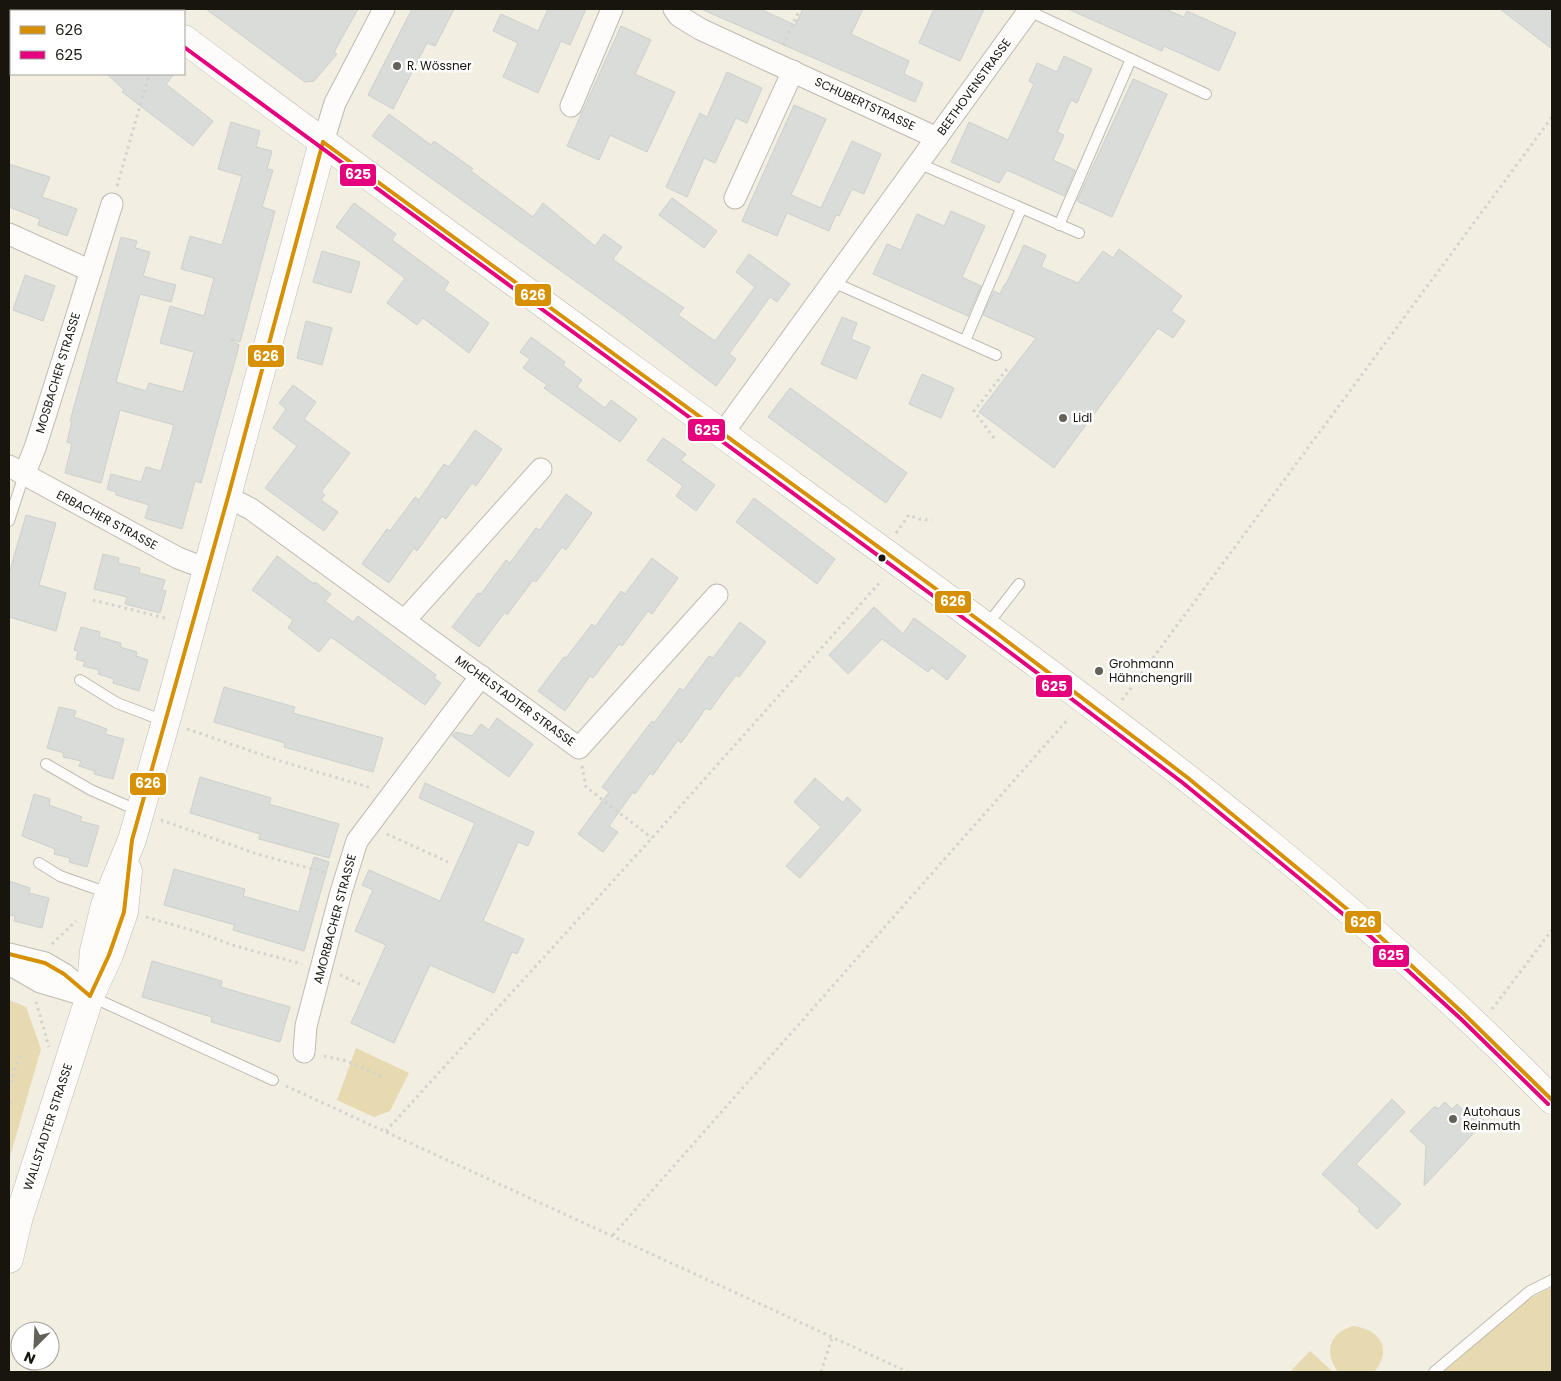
<svg xmlns="http://www.w3.org/2000/svg" width="1561" height="1381" viewBox="0 0 1561 1381" font-family="Poppins,sans-serif">
<rect width="100%" height="100%" fill="#f2eee2"/>
<g fill="#e7dab0">
<polygon points="9,1000 26,1007 41,1049 9,1160"/>
<polygon points="356,1048 409,1073 390,1111 374,1117 337,1100"/>
<polygon points="1552,1287 1552,1372 1440,1372 1523,1302"/>
<path d="M1353,1326C1380,1329 1393,1350 1374,1372H1338C1324,1352 1328,1334 1353,1326Z"/>
<polygon points="1310,1351 1333,1372 1290,1372"/>
</g>
<g fill="#d9dcd8" stroke="#ccd0cc">
<polygon points="206,9 358,9 334,52 337,54 314,81 305,82"/>
<polygon points="412,9 454,9 435,46 427,43 393,109 368,95"/>
<polygon points="548,9 586,9 570,45 561,41 538,93 503,77 518,43 493,31 501,14 538,31"/>
<polygon points="701,9 760,9 795,25 803,9 863,9 851,34 909,61 904,74 923,83 915,102"/>
<polygon points="934,9 984,9 960,61 919,43"/>
<polygon points="1068,9 1165,9 1184,17 1187,11 1236,33 1219,71 1164,46 1162,51"/>
<polygon points="1500,9 1552,9 1552,49"/>
<polygon points="621,26 651,40 635,74 675,92 647,152 610,135 599,160 567,146"/>
<polygon points="1064,56 1092,69 1077,103 1071,100 1057,132 1064,135 1053,160 1075,170 1064,196 1007,170 999,183 951,162 969,122 1008,140 1034,84 1029,81 1037,63 1057,72"/>
<polygon points="727,72 762,88 747,123 736,118 715,163 704,158 687,197 666,187 700,113 707,117"/>
<polygon points="107,74 174,74 166,84 213,121 193,146 122,92 124,90"/>
<polygon points="1133,79 1167,94 1112,217 1077,201"/>
<polygon points="794,105 826,119 791,195 821,208 852,141 881,154 864,194 852,189 839,216 836,215 829,231 787,213 777,236 742,221"/>
<polygon points="389,114 431,145 434,141 473,169 471,171 533,217 543,203 595,246 604,234 622,247 613,259 615,261 684,308 678,315 715,341 755,287 736,272 749,254 790,284 777,302 770,297 729,354 736,359 716,386 627,318 372,136"/>
<polygon points="231,122 260,131 256,147 272,151 267,169 273,170 262,207 275,211 240,342 230,339 239,345 236,357 201,483 195,481 182,529 145,518 149,505 116,495 116,492 107,489 111,474 141,482 146,467 161,471 174,425 120,410 101,483 65,473 72,444 67,442 72,421 70,421 121,237 137,241 135,248 150,252 143,276 176,285 171,302 140,294 116,382 146,391 149,383 183,392 194,352 160,343 170,306 204,316 214,278 181,269 190,236 222,245 242,176 218,169"/>
<polygon points="9,164 50,177 42,197 77,209 67,236 38,225 40,219 9,207"/>
<polygon points="672,198 717,231 704,248 659,215"/>
<polygon points="354,203 396,234 392,240 449,282 444,290 489,323 469,353 423,318 417,325 387,303 405,278 336,227"/>
<polygon points="951,211 985,226 962,277 981,286 968,316 873,274 887,244 901,250 917,214 944,226"/>
<polygon points="1024,245 1046,255 1041,267 1078,283 1103,251 1113,258 1119,249 1182,296 1171,311 1185,321 1173,338 1158,328 1054,468 979,412 1036,338 983,315 994,291 1000,294 1005,284 1006,284"/>
<polygon points="322,251 360,262 351,293 313,282"/>
<polygon points="25,275 55,286 43,321 13,310"/>
<polygon points="842,317 857,323 851,339 870,347 856,379 821,364"/>
<polygon points="306,321 332,328 322,365 297,358"/>
<polygon points="531,337 565,362 563,365 582,380 577,387 605,408 611,400 637,419 620,442 544,388 547,385 523,368 530,359 520,352"/>
<polygon points="922,374 954,388 941,418 909,404"/>
<polygon points="293,385 316,402 304,419 350,453 321,492 325,495 321,500 338,512 324,531 265,488 297,446 273,428 286,409 279,403"/>
<polygon points="790,388 907,473 886,503 768,417"/>
<polygon points="475,430 502,449 476,486 472,483 446,519 442,516 417,551 414,548 389,583 362,564 387,529 390,531 415,497 419,500 444,464 449,467"/>
<polygon points="663,438 686,454 681,460 715,485 696,511 676,496 683,486 647,460"/>
<polygon points="566,494 592,513 566,550 562,547 536,582 533,580 507,615 505,612 479,647 452,627 478,593 481,594 506,560 510,563 536,528 540,530"/>
<polygon points="754,498 835,559 817,584 736,522"/>
<polygon points="26,515 56,523 39,585 66,593 56,631 9,617 9,574"/>
<polygon points="103,554 119,558 118,563 140,568 139,573 165,580 162,590 166,591 160,613 125,604 127,597 94,589"/>
<polygon points="277,556 314,584 315,582 331,594 325,601 353,622 358,616 436,675 434,678 441,683 425,705 331,637 319,652 288,628 293,620 252,590"/>
<polygon points="652,558 678,578 652,614 648,611 622,646 619,644 593,678 590,676 565,711 538,691 564,657 566,658 592,624 595,627 621,591 625,594"/>
<polygon points="874,607 903,634 914,618 966,656 947,680 932,668 928,672 882,639 848,674 829,655"/>
<polygon points="740,622 766,642 739,677 736,675 710,710 706,708 681,743 678,740 653,775 650,773 635,794 633,792 609,826 618,832 603,852 578,834 609,792 602,787 652,721 654,723 680,688 683,691 709,656 713,658"/>
<polygon points="81,627 100,632 99,637 121,643 120,647 137,652 136,656 148,660 139,691 113,683 114,679 98,674 99,670 83,666 85,662 76,659 78,651 74,650"/>
<polygon points="224,687 295,707 293,713 383,738 373,772 284,747 285,743 214,722"/>
<polygon points="59,707 76,711 74,717 107,729 105,734 124,739 113,779 94,774 95,771 79,766 81,761 63,757 64,753 47,748"/>
<polygon points="497,718 533,744 509,777 452,736 455,732 472,736 481,724 489,730"/>
<polygon points="200,777 271,798 269,804 339,824 329,858 259,839 260,834 190,813"/>
<polygon points="815,778 843,803 847,797 861,810 800,878 786,866 821,827 794,802"/>
<polygon points="425,783 534,832 528,846 518,842 483,921 524,939 517,954 512,952 494,993 430,965 394,1043 351,1023 386,945 355,931 373,890 362,885 369,870 440,901 475,823 419,798"/>
<polygon points="34,794 50,799 49,805 82,817 80,821 99,826 87,867 69,862 70,858 54,854 55,849 22,836"/>
<polygon points="314,857 329,862 304,951 233,930 235,925 164,905 174,869 245,889 243,896 299,912"/>
<polygon points="9,881 30,888 29,893 49,898 42,928 14,921 15,916 9,915"/>
<polygon points="152,961 222,981 221,987 290,1007 280,1042 211,1022 212,1017 142,997"/>
<polygon points="1392,1099 1405,1112 1356,1164 1401,1204 1377,1229 1358,1211 1360,1209 1322,1174"/>
<polygon points="1445,1102 1452,1109 1457,1104 1466,1113 1471,1108 1485,1121 1424,1186 1426,1146 1410,1131 1435,1106 1438,1109"/>
</g>
<g fill="none" stroke-linecap="round" stroke-linejoin="round">
<defs>
<g id="service">
<polyline points="1029,11 1131,59 1059,225"/>
<polyline points="1131,59 1206,94"/>
<polyline points="918,163 1079,233"/>
<polyline points="833,282 996,355"/>
<polyline points="965,341 1021,209"/>
<polyline points="9,521 24,475"/>
<polyline points="987,625 1019,584"/>
<polyline points="80,680 117,703 164,721"/>
<polyline points="46,764 91,790 139,811"/>
<polyline points="39,863 60,876 108,893"/>
<polyline points="92,997 273,1080"/>
<polyline points="1434,1372 1530,1291 1552,1280"/>
</g>
<g id="minor">
<polyline points="674,9 679,16 700,29 937,138"/>
<polyline points="571,106 612,9"/>
<polyline points="323,142 335,103 384,9"/>
<polyline points="735,198 793,71"/>
<polyline points="9,234 91,271"/>
<polyline points="723,433 1030,9"/>
<polyline points="9,466 178,558 207,569"/>
<polyline points="24,475 35,448 112,204"/>
<polyline points="228,497 251,509 579,748 717,595"/>
<polyline points="405,620 541,469"/>
<polyline points="9,954 45,963 64,974 90,996"/>
<polyline points="9,964 40,982 84,995"/>
<polyline points="304,1052 306,1026 341,892 357,841 481,676"/>
</g>
<g id="secondary">
<polyline points="147,9 149,11"/>
<path d="M184,39C386,190 591,338 795,487C1057,678 1325,867 1552,1100"/>
<polyline points="90,996 94,951 105,905 132,840 166,721 323,142"/>
<polyline points="9,1259 18,1220 90,996 109,955 124,912 128,871"/>
</g>
</defs>
<use href="#service" stroke="#bebbb2" stroke-width="12"/>
<use href="#minor" stroke="#bebbb2" stroke-width="23"/>
<use href="#secondary" stroke="#bebbb2" stroke-width="29"/>
<g stroke="#d3d2ce" stroke-width="3" stroke-dasharray="2.5 4" stroke-linecap="butt">
<polyline points="783,45 800,9"/>
<polyline points="117,186 149,74"/>
<polyline points="994,438 974,411 1007,369 1005,367"/>
<polyline points="896,533 909,515 919,519 932,520"/>
<polyline points="93,600 169,619"/>
<polyline points="1122,700 1552,117"/>
<polyline points="187,729 280,761 372,788"/>
<polyline points="582,766 586,787 652,838"/>
<polyline points="161,820 257,854 327,873"/>
<polyline points="387,834 448,862"/>
<polyline points="146,917 195,931 232,945 302,964"/>
<polyline points="52,944 76,921"/>
<polyline points="340,975 362,985"/>
<polyline points="36,1002 49,1047"/>
<polyline points="1492,1009 1552,930"/>
<polyline points="324,1056 347,1061 383,1077"/>
<polyline points="286,1086 908,1372"/>
<polyline points="9,1089 20,1054"/>
<polyline points="9,1102 14,1103"/>
<polyline points="386,1131 652,838 882,580"/>
<polyline points="613,1235 1069,718"/>
<polyline points="821,1372 832,1338"/>
</g>
<use href="#service" stroke="#fdfcfb" stroke-width="10"/>
<use href="#minor" stroke="#fdfcfb" stroke-width="21"/>
<use href="#secondary" stroke="#fdfcfb" stroke-width="28"/>
<defs>
<g id="bus-1">
<polyline points="323,142 995,632 1188,778 1376,933 1465,1015 1552,1100"/>
<polyline points="9,954 45,963 64,974 90,996"/>
<polyline points="90,996 109,955 124,912 132,840 228,497 323,142"/>
</g>
<polyline id="bus-2" points="184,47 988,636 1183,783 1371,937 1461,1019 1548,1104"/>
</defs>
<use href="#bus-1" stroke="#fff" stroke-width="8"/>
<use href="#bus-2" stroke="#fff" stroke-width="8"/>
<use href="#bus-1" stroke="#d69002" stroke-width="4"/>
<use href="#bus-2" stroke="#e5007d" stroke-width="4"/>
</g>
<g fill="#646158" stroke="#fff" stroke-width="2">
<circle cx="397" cy="66" r="5"/>
<circle cx="1063" cy="418" r="5"/>
<circle cx="1099" cy="671" r="5"/>
<circle cx="1453" cy="1119" r="5"/>
</g>
<circle fill="#18150d" stroke="#fff" stroke-width="2" cx="882" cy="558" r="4.5"/>
<g text-anchor="middle" stroke-width="5" stroke-linejoin="round" paint-order="stroke">
<g font-size="12" fill="#18150d" stroke="#fff" text-anchor="start">
<text x="407" y="70">R. Wössner</text>
<text x="1073" y="422">Lidl</text>
<text x="1109" y="668">Grohmann<tspan x="1109" dy="14">Hähnchengrill</tspan></text>
<text x="1463" y="1116">Autohaus<tspan x="1463" dy="14">Reinmuth</tspan></text>
</g>
<g font-size="12" fill="#18150d" stroke="#fff">
<text transform="translate(974 87) rotate(-54)" y="4">BEETHOVENSTRASSE</text>
<text transform="translate(865 104) rotate(25)" y="4">SCHUBERTSTRASSE</text>
<text transform="translate(58 373) rotate(-73)" y="4">MOSBACHER STRASSE</text>
<text transform="translate(107 520) rotate(28)" y="4">ERBACHER STRASSE</text>
<text transform="translate(515 701) rotate(36)" y="4">MICHELSTADTER STRASSE</text>
<text transform="translate(335 919) rotate(-75)" y="4">AMORBACHER STRASSE</text>
<text transform="translate(48 1127) rotate(-72)" y="4">WALLSTADTER STRASSE</text>
</g>
</g>
<g stroke="#fff" stroke-width="2">
<rect x="339" y="163" width="38" height="24" rx="5" fill="#e5007d"/>
<rect x="514" y="283" width="38" height="24" rx="5" fill="#d69002"/>
<rect x="247" y="344" width="38" height="24" rx="5" fill="#d69002"/>
<rect x="687" y="418" width="39" height="24" rx="5" fill="#e5007d"/>
<rect x="934" y="590" width="38" height="24" rx="5" fill="#d69002"/>
<rect x="1035" y="674" width="38" height="24" rx="5" fill="#e5007d"/>
<rect x="129" y="772" width="38" height="24" rx="5" fill="#d69002"/>
<rect x="1344" y="910" width="38" height="24" rx="5" fill="#d69002"/>
<rect x="1372" y="944" width="38" height="24" rx="5" fill="#e5007d"/>
</g>
<g font-size="14" text-anchor="middle" font-weight="bold" fill="#fff">
<text x="358" y="179">625</text>
<text x="533" y="300">626</text>
<text x="266" y="361">626</text>
<text x="707" y="435">625</text>
<text x="953" y="606">626</text>
<text x="1054" y="691">625</text>
<text x="148" y="788">626</text>
<text x="1363" y="927">626</text>
<text x="1391" y="960">625</text>
</g>
<rect width="1561" height="1381" fill="none" stroke="#18150d" stroke-width="20"/>
<rect x="10" y="10" width="175" height="65" fill="#ffffff" stroke="#a3a19e"/>
<rect x="20" y="26" width="25" height="8" fill="#d69002" stroke="#a3a19e"/>
<text x="55" y="35" font-size="15" fill="#18150d">626</text>
<rect x="20" y="51" width="25" height="8" fill="#e5007d" stroke="#a3a19e"/>
<text x="55" y="60" font-size="15" fill="#18150d">625</text>
<g transform="translate(35 1346) rotate(204)"><circle r="24" fill="#ffffff" stroke="#a3a19e"/>
<path d="M0-4L9 19L0 12L-9 19Z" fill="#646158"/>
<text y="-8" font-size="14" font-weight="bold" text-anchor="middle" fill="#18150d">N</text>
</g>
</svg>
